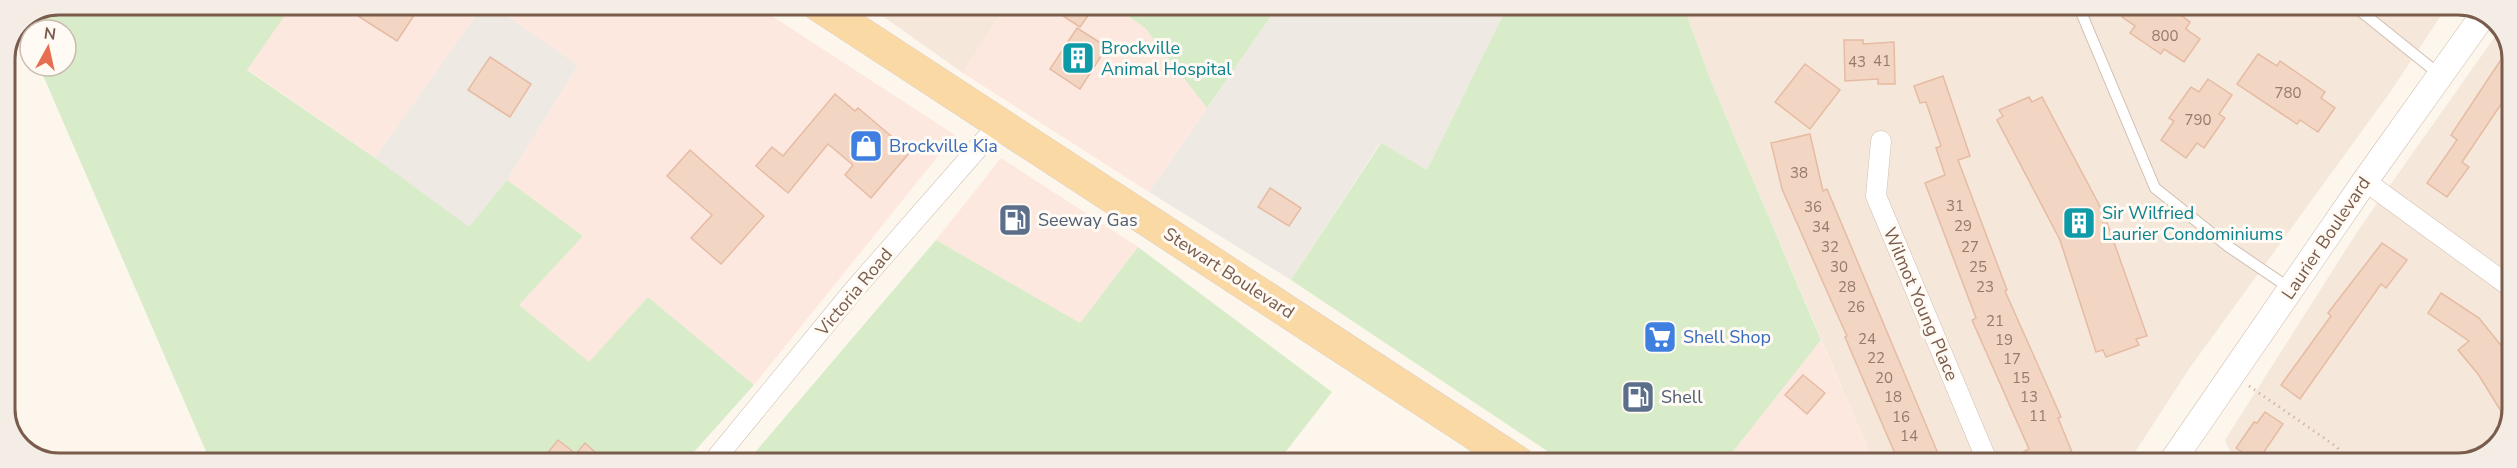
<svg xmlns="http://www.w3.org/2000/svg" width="2517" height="468" viewBox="0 0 2517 468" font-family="'Nunito Sans',sans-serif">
<rect width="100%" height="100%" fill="#fdf6ec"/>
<g fill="#f5e8da">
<polygon points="867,5 1007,5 963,73"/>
<polygon points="1683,5 2448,5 2391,91 2189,369 2128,463 1874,463 1710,79"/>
<polygon points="2501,28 2512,52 2512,419 2494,450 2459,463 2235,463 2225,440 2359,229"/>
</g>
<g fill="#fde8e0">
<polygon points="292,5 483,5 375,158 247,69"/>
<polygon points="491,5 755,5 955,135 754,385 648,297 589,363 518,305 583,236 507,180 578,65"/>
<polygon points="1007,5 1112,5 1145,28 1207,108 1149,192 963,73"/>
<polygon points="1001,158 1138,247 1080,323 936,240"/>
<polygon points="1821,340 1874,463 1724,463"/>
</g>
<g fill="#efe9e4">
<polygon points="483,5 491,5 578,65 507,180 466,231 375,158"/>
<polygon points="1279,5 1508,5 1427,170 1380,143 1291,280 1149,192"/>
</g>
<g fill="#d8ecc9">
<polygon points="59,5 292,5 247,70 375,158 469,227 507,180 583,236 519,305 589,362 648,297 754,385 684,463 211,463 39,66 66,66 66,30 30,30 30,46 20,22"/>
<polygon points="1112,5 1279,5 1207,108 1145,28"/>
<polygon points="1508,5 1683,5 1710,79 1821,340 1724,463 1565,463 1291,280 1381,143 1427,170"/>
<polygon points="936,240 1080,323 1138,247 1332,392 1277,463 746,463"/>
</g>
<g fill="#f3d5c3" stroke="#e6bba3" stroke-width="1.5">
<polygon points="362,5 421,5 397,41 355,14"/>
<polygon points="1046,5 1084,5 1092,10 1080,27"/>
<polygon points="2130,5 2167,5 2190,22 2186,29 2200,39 2184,62 2164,49 2161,54 2130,33 2135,26 2122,17"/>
<polygon points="1077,28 1107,47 1080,89 1050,69"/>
<polygon points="1844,40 1863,40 1863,44 1894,42 1895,84 1878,84 1878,79 1845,81"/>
<polygon points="2258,54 2277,66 2280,61 2325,92 2321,98 2335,108 2318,132 2300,120 2297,124 2237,84"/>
<polygon points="490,57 531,84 510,117 468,90"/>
<polygon points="2502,58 2512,65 2512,88 2462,162 2469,167 2447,197 2427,183 2457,140 2451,135"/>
<polygon points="1805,64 1840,90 1810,129 1775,102"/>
<polygon points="1943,76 1970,156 1958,160 2007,290 2005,291 2061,417 2058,418 2072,452 2069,453 2073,463 2028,463 2023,452 2029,449 1972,320 1976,318 1925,183 1945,175 1936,148 1941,146 1926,102 1920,103 1914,86"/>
<polygon points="2208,79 2232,95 2219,114 2225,118 2204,148 2197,143 2186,158 2161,140 2174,121 2169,118 2191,87 2199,92"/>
<polygon points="835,94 855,111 858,108 910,152 871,198 845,175 853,165 828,144 788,193 756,166 772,147 783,156"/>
<polygon points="2029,97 2032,102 2042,97 2104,214 2147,336 2136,339 2139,345 2106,357 2103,350 2096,352 2060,240 1997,120 2003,116 1999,110"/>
<polygon points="1810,134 1823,191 1827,189 1942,463 1899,463 1845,337 1847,336 1833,305 1782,189 1771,143"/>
<polygon points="690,150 764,216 721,264 691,238 712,215 667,176"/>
<polygon points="1270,188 1301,208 1289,226 1258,207"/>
<polygon points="2382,243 2407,260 2386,288 2381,284 2300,399 2281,385 2331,316 2328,313"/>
<polygon points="2441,293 2479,318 2512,359 2512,419 2509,424 2478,374 2458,350 2469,341 2428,313"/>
<polygon points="1803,375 1825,393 1807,414 1785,395"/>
<polygon points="2265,412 2283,424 2257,462 2236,448 2254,422 2257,423"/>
<polygon points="558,440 576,454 585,443 607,463 555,463 546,455"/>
</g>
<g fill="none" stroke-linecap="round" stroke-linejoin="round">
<defs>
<g id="service">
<polyline points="2078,5 2155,188 2229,247 2291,289"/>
<polyline points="2353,5 2440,75"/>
</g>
<g id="minor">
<polyline points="1881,141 1876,196 1988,463"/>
<polyline points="2365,181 2512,288"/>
<polyline points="712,463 853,291 999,124"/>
</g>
<polyline id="tertiary" points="2171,463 2365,181 2484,14"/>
<polyline id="primary" points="818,5 1519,463"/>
</defs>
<use href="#service" stroke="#d1beb0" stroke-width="12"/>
<use href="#minor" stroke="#d1beb0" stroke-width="21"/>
<use href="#tertiary" stroke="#d1beb0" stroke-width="27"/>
<use href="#primary" stroke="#dad1cd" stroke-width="33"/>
<polyline stroke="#d9b8a5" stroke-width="3" stroke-dasharray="1.5 4.5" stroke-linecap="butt" points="2249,386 2337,447 2348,463"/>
<use href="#service" stroke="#fff" stroke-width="10"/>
<use href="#minor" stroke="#fff" stroke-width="20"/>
<use href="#tertiary" stroke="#fff" stroke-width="26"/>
<use href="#primary" stroke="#fbd9a5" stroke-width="32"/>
</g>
<defs>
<symbol id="building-square" viewBox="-11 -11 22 22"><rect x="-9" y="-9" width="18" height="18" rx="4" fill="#0f9aa8" stroke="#fffaf3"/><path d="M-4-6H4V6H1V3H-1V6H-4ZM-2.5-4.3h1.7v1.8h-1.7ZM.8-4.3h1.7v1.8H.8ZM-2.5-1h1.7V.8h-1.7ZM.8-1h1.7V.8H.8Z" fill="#fff"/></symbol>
<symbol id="shop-square" viewBox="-11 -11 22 22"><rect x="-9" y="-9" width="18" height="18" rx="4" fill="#3f7fe0" stroke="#fffaf3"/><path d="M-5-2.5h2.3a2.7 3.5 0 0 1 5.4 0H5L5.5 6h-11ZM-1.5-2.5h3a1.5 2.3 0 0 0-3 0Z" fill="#fff"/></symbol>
<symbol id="fuel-square" viewBox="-11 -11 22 22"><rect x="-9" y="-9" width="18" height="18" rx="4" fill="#5c6f8a" stroke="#fffaf3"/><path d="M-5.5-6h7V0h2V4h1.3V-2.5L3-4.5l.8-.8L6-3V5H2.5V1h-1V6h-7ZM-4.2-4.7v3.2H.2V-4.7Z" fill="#fff"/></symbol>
<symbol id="supermarket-square" viewBox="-11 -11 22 22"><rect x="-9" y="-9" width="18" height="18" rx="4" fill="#3f7fe0" stroke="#fffaf3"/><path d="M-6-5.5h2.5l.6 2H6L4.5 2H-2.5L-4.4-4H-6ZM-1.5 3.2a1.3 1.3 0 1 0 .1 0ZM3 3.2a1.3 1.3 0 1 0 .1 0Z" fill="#fff"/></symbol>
</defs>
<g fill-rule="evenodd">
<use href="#building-square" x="1059" y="39" width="38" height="38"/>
<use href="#shop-square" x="847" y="127" width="38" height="38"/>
<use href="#fuel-square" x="996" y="201" width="38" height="38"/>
<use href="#building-square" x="2060" y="204" width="38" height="38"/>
<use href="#supermarket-square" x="1641" y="318" width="38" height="38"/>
<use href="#fuel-square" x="1619" y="378" width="38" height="38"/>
</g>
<g text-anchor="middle" stroke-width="6" stroke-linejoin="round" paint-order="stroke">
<g font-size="15" fill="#987a6a">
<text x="2165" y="41">800</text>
<text x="1882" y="66">41</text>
<text x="1857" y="67">43</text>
<text x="2288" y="98">780</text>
<text x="2198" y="125">790</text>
<text x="1799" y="178">38</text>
<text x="1955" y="211">31</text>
<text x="1813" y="212">36</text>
<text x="1963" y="231">29</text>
<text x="1821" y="232">34</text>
<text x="1830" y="252">32</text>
<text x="1970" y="252">27</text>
<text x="1839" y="272">30</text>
<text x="1978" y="272">25</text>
<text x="1847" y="292">28</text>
<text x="1985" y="292">23</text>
<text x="1856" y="312">26</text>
<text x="1995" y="326">21</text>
<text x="1867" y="344">24</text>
<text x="2004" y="345">19</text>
<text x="1876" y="363">22</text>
<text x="2012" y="364">17</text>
<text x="1884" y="383">20</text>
<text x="2021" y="383">15</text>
<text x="1893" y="402">18</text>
<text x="2029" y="402">13</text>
<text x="2038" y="421">11</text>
<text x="1901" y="422">16</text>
<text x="1909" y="441">14</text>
</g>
<g font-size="18" fill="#0d838f" stroke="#fffaf3" text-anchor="start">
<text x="1101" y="54">Brockville<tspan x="1101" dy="21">Animal Hospital</tspan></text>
<text x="2102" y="219">Sir Wilfried<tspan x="2102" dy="21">Laurier Condominiums</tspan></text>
</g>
<g font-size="18" fill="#366cbe" stroke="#fffaf3" text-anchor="start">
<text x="889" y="152">Brockville Kia</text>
<text x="1683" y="343">Shell Shop</text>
</g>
<g font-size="18" fill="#4e5e75" stroke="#fffaf3" text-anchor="start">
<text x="1038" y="226">Seeway Gas</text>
<text x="1661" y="403">Shell</text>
</g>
<g font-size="18" fill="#7a5c4d" stroke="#fffaf3">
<text transform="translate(2326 238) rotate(-56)" y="6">Laurier Boulevard</text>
<text transform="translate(1229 273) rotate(33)" y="6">Stewart Boulevard</text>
<text transform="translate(854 292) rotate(-50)" y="6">Victoria Road</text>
<text transform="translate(1921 304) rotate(67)" y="6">Wilmot Young Place</text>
</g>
</g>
<path d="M0 0H2517V468H0ZM59 15H2458A44 44 0 0 1 2502 59V409A44 44 0 0 1 2458 453H59A44 44 0 0 1 15 409V59A44 44 0 0 1 59 15Z" fill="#f4ede6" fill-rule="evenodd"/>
<path fill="none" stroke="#7a5c4d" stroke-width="3" d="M59 15H2458A44 44 0 0 1 2502 59V409A44 44 0 0 1 2458 453H59A44 44 0 0 1 15 409V59A44 44 0 0 1 59 15Z"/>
<g transform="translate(48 48) rotate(8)"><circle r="28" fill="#fffaf3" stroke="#cabbb1" stroke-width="1.5"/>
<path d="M0-4.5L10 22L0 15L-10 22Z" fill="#e76f51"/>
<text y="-9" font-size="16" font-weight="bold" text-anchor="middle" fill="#7a5c4d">N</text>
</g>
</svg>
